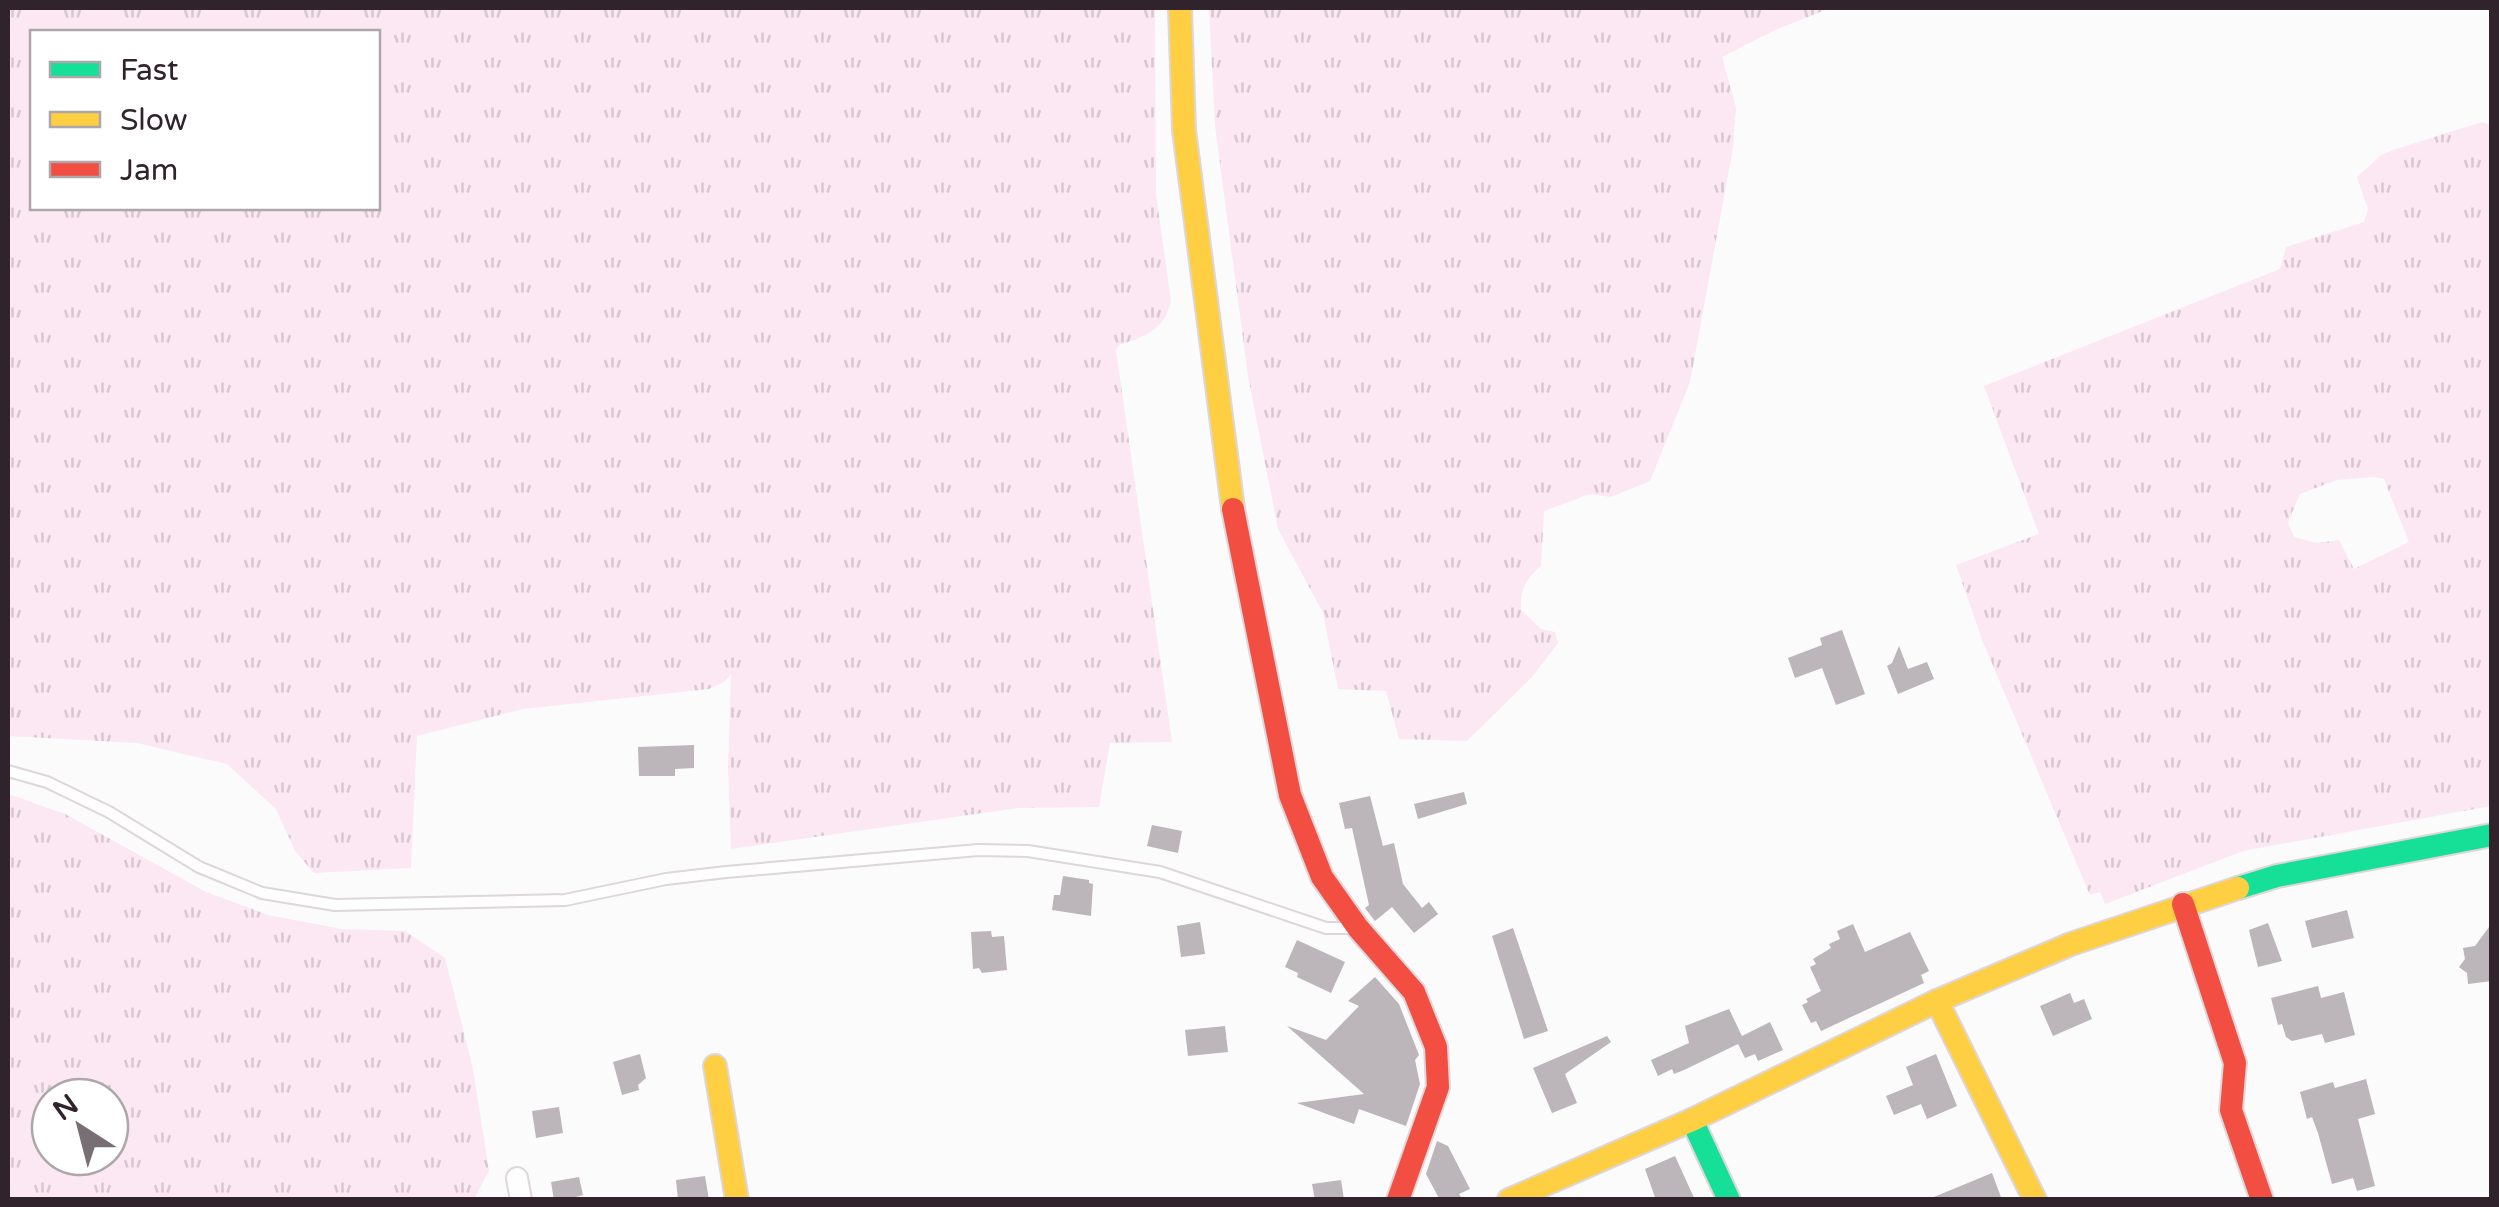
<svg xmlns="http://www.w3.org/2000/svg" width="2499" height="1207" viewBox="0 0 2499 1207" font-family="'Varela Round',sans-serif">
<defs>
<pattern id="grass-tufts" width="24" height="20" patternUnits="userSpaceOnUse" patternTransform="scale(2.5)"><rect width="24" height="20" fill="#fbe8f3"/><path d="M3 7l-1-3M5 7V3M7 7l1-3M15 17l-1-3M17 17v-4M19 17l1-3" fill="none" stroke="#d8c7d0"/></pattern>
</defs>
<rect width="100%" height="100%" fill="#fbfbfb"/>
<g fill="url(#grass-tufts)" fill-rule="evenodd">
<path d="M8,8H1155L1156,194L1171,301C1165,330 1144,337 1119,345L1116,350L1172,742L1110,743L1099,807L1018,808L731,849L728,769L731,674L724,682L709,689L523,709L417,736L411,868L314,873L295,851L276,809L227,764L137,743L8,736ZM32,32H378V208H32Z"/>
<path d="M1209,8H1830L1773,31L1722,57L1736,108L1733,148L1690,382L1650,481L1611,497L1590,494L1544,511L1541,566C1525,579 1520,590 1521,610L1541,629L1555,632L1558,643L1532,677L1467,741L1399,739L1386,691L1338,689L1323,613L1278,529L1248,376L1215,126Z"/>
<path d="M2482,122L2492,126L2491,806L2243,851L2105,904L2100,892L2090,895L1983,642L1956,565L2039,534L1984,386L2280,269L2286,247L2364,222L2368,209L2357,177L2381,155L2393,150ZM2374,477L2384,479L2409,542L2354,569L2339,540L2317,543L2294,537L2288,522L2300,494L2337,480Z"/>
<path d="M8,794L65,814L206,892L268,915L342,929L405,931L445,958L473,1069L489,1171L474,1199H8ZM110,1097V1157H50V1097Z"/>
</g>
<g fill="#bcb5b9">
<polygon points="1842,630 1865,694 1836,705 1822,668 1795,678 1788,658 1822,645 1820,638"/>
<polygon points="1899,646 1908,669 1927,662 1934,679 1898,694 1887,666 1892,663"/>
<polygon points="694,745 694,768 675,769 675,776 639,776 638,747"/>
<polygon points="1464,792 1467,804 1418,819 1414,804"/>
<polygon points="1370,796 1383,846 1394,843 1403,884 1422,908 1429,902 1438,914 1414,933 1392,907 1375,921 1365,908 1369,905 1352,828 1345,829 1339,803"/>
<polygon points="1152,825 1182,831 1178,853 1147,846"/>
<polygon points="1063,876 1089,880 1089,883 1093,884 1091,916 1052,910 1054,895 1060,895"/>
<polygon points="2347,910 2354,938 2312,948 2305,921"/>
<polygon points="1200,922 1205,954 1181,957 1177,926"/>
<polygon points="2268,923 2282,961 2258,967 2249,930"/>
<polygon points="2492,923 2492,981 2468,984 2467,973 2459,967 2465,959 2463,948 2475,946"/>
<polygon points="1853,924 1865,952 1910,932 1929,971 1921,975 1924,983 1821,1031 1816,1021 1811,1023 1802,1005 1808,1002 1806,999 1821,991 1810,967 1816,964 1813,959 1831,948 1829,944 1840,939 1837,931"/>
<polygon points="1513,928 1548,1031 1524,1039 1492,936"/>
<polygon points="991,931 992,937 1004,936 1007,970 982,973 979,968 973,969 971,932"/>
<polygon points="1297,940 1345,962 1331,993 1297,977 1298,973 1285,967"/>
<polygon points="1375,977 1399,1004 1419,1055 1415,1060 1420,1084 1406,1126 1359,1109 1354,1124 1297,1103 1364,1094 1287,1026 1326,1040 1359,1006 1348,1001"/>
<polygon points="2318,986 2321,998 2344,992 2355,1035 2325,1043 2322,1034 2292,1041 2286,1037 2282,1024 2278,1025 2271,998"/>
<polygon points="2070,993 2074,1003 2084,999 2092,1019 2053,1036 2040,1006"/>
<polygon points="1729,1009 1742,1036 1770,1022 1783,1050 1758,1061 1755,1054 1745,1058 1738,1044 1684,1070 1674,1074 1672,1069 1658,1076 1651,1060 1689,1043 1685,1026"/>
<polygon points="1225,1026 1228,1052 1188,1056 1185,1030"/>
<polygon points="1607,1036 1611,1042 1565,1074 1577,1103 1552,1113 1533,1068"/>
<polygon points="640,1054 646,1078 638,1085 639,1090 622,1095 613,1062"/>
<polygon points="1936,1054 1957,1106 1927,1119 1921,1104 1894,1115 1886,1096 1913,1085 1906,1067"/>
<polygon points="2366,1079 2375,1114 2358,1119 2375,1186 2357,1191 2353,1178 2332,1184 2318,1133 2312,1117 2307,1119 2300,1092 2333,1082 2335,1088"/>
<polygon points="559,1107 563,1133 536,1138 532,1111"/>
<polygon points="1437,1141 1448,1146 1470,1189 1459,1194 1463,1200 1440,1200 1426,1174"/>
<polygon points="1675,1156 1695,1200 1656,1200 1645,1169"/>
<polygon points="1992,1173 2002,1200 1929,1200 1929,1199"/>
<polygon points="705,1176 709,1200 678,1200 676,1180"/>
<polygon points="579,1177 583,1195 576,1197 577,1200 554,1200 551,1182"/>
<polygon points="1341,1180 1344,1200 1315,1200 1312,1184"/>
</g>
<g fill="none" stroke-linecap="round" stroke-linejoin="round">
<defs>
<polyline id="lane" points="8,771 47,782 109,812 199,867 262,893 335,905 565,900 666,879 726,872 978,850 1028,851 1160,872 1326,928 1352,928"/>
<polyline id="street" points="517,1178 521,1200"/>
<g id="fast">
<polyline points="2238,888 2277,876 2492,835"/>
<polyline points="1692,1120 1729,1200"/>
</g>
<g id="slow">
<polyline points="1180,8 1184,130 1233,509"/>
<polyline points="1937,1001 2035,1200"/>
<polyline points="715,1066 737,1200"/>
<polyline points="1509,1200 1692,1120 1937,1001 2071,944 2238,888"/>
</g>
<g id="jam">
<polyline points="1233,509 1290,795 1322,877 1358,928 1414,992 1436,1047 1438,1087 1398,1200"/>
<polyline points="2183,904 2235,1063 2231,1110 2262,1200"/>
</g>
</defs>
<use href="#lane" stroke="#ddd6da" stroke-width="14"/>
<use href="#street" stroke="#ddd6da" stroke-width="24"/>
<use href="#fast" stroke="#ddd6da" stroke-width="26"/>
<use href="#slow" stroke="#ddd6da" stroke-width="26"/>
<use href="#jam" stroke="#ddd6da" stroke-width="26"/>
<use href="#lane" stroke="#fefefe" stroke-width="10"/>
<use href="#street" stroke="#fefefe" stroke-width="20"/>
<use href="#fast" stroke="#16e098" stroke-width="22"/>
<use href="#slow" stroke="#ffcf43" stroke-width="22"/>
<use href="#jam" stroke="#f24e42" stroke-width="22"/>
</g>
<rect width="2499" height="1207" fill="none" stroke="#31232b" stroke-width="20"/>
<rect x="30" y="30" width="350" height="180" fill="#ffffff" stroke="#ada7aa" stroke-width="2.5"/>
<rect x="50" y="62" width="50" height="15" fill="#16e098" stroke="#ada7aa" stroke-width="2.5"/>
<text x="120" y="80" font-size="30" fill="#31232b">Fast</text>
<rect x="50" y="112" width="50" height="15" fill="#ffcf43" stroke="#ada7aa" stroke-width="2.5"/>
<text x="120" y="130" font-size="30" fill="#31232b">Slow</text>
<rect x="50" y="162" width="50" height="15" fill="#f24e42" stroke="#ada7aa" stroke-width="2.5"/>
<text x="120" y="180" font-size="30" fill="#31232b">Jam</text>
<g transform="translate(80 1127) rotate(324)"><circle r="48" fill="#ffffff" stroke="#ada7aa" stroke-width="2.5"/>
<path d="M0-8L18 38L0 25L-18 38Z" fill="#786f74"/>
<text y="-15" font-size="28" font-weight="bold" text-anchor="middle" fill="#31232b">N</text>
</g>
</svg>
